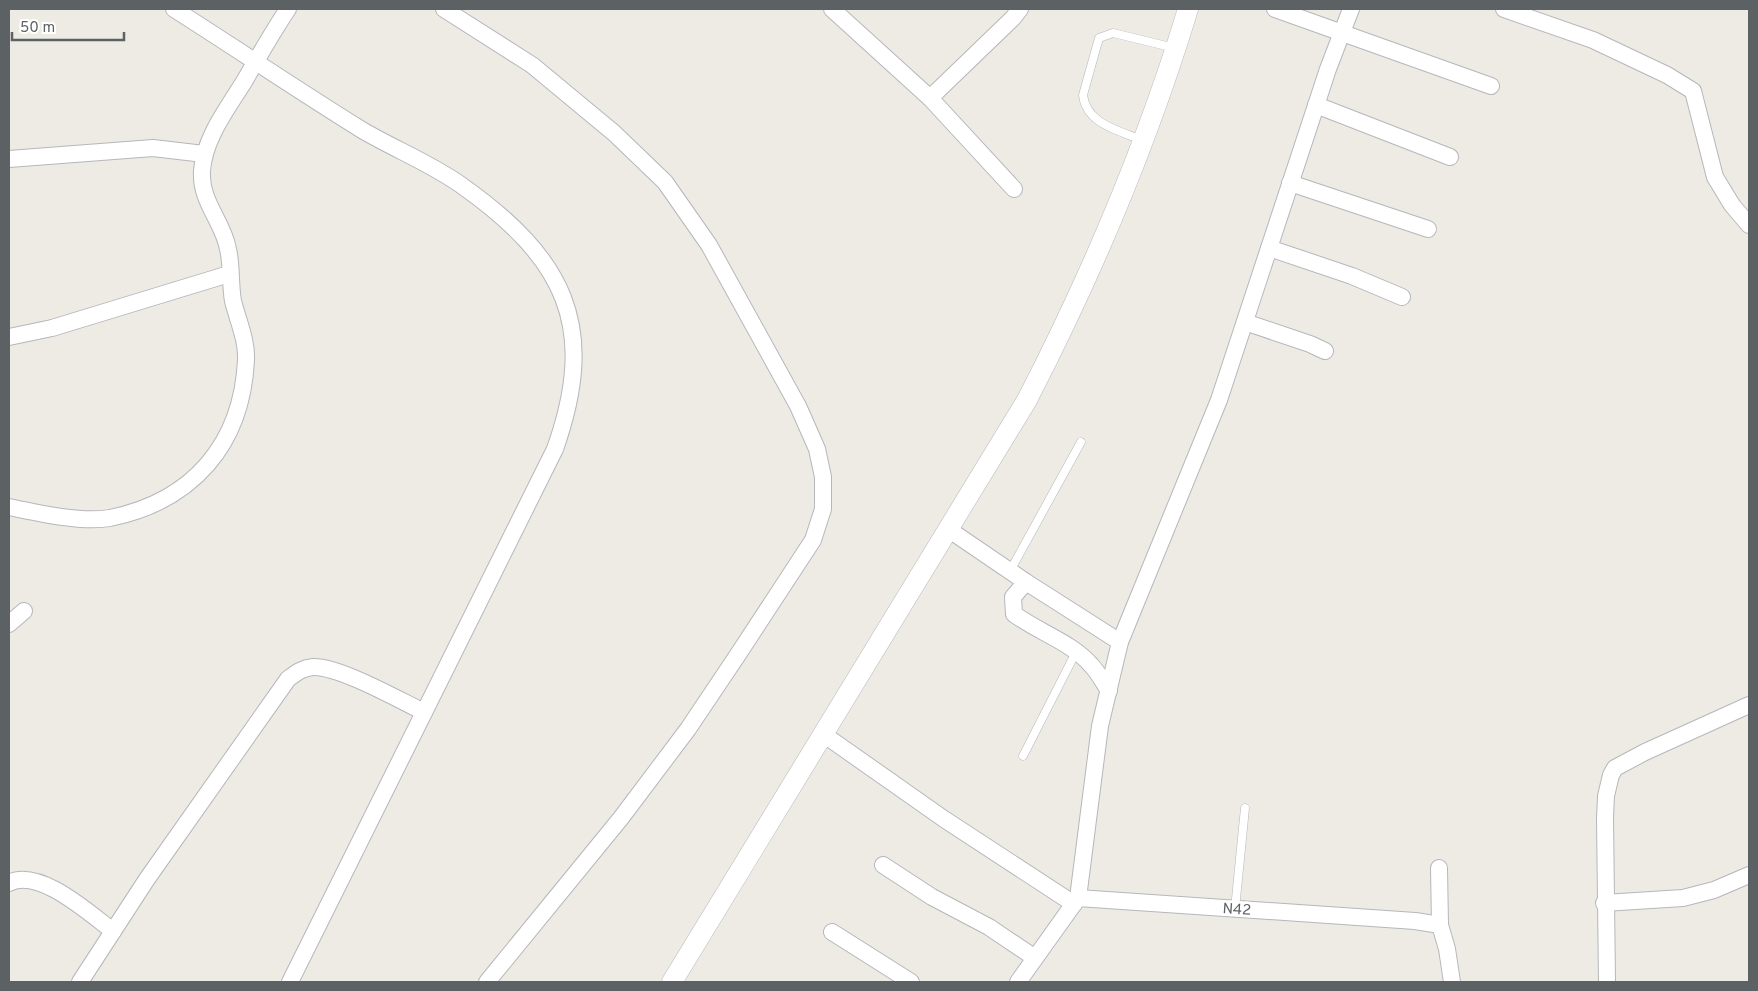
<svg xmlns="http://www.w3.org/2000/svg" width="1758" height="991" viewBox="0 0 1758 991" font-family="Overpass,sans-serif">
<rect width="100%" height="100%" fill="#eeebe4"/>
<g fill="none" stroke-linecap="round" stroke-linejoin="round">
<defs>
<g id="service">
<path d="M1142,140C1120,131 1086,124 1083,95L1099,38L1113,33L1175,48"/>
<polyline points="1010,571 1081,442"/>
<polyline points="1023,756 1076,652"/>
<polyline points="1235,909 1245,808"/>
</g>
<g id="minor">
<path d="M174,9C237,49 299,91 362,130C394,149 430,163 461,185C564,258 599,325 555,449L290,982"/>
<polyline points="444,9 532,65 614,133 665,182 709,245 798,406 817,449 823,477 823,509 813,540 737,656 688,729 621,818 487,982"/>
<polyline points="832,9 930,98 1014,189"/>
<polyline points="1275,9 1491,86"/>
<polyline points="1504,9 1593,40 1667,75 1693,91 1715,177 1732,205 1749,225"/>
<polyline points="930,98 1013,18 1020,9"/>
<polyline points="1316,105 1450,157"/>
<polyline points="9,159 153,148 204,154"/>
<polyline points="1290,183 1428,229"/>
<polyline points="1269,248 1352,276 1402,297"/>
<polyline points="1245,322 1310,344 1325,351"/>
<polyline points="9,337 52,328 229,274"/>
<path d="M9,507C37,513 82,523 110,518C193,501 242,444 246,360C247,340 238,321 233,301C230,284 232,266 228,249C223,221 200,202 202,171C204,138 228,108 245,80C259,56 273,31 288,9"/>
<polyline points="948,529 1026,582 1120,642"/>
<path d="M1026,582L1013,597L1014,614C1038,632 1071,642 1091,665C1098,672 1103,682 1109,691"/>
<polyline points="9,624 24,611"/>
<polyline points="823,734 944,819 1074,904"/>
<polyline points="883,865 932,897 989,927 1035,958"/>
<polyline points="1439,868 1440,925"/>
<path d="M9,883C39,867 90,914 113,931"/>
<polyline points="1078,898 1100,726 1120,642 1219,400 1328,69 1351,9"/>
<polyline points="1604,903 1683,898 1714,890 1749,875"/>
<polyline points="832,932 911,982"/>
<path d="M80,982L147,879L288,679C296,673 302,668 313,667C339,666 399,700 424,712"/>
<polyline points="1018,982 1078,898 1415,921 1440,925 1447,949 1452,982"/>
<polyline points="1607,982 1605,818 1606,796 1611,775 1615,768 1645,752 1749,705"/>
</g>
<path id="tertiary" d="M672,982L1027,400C1092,274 1147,144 1188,9"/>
</defs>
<use href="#service" stroke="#b5b7bb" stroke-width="9"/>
<use href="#minor" stroke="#b5b7bb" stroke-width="18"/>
<use href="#tertiary" stroke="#b5b7bb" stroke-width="21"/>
<use href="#service" stroke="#fff" stroke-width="8"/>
<use href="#minor" stroke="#fff" stroke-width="16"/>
<use href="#tertiary" stroke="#fff" stroke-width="20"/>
</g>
<g text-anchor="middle" stroke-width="5" stroke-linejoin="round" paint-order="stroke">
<g font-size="15" fill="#5c6164" stroke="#fff">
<text transform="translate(1237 909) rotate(4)" y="5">N42</text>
</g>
</g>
<rect width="1758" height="991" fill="none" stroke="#5c6164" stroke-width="20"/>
<path d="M12 32v8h112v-8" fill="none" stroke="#5c6164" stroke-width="2.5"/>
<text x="20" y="32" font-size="15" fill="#5c6164" stroke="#ffffff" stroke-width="4" paint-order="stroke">50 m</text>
</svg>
